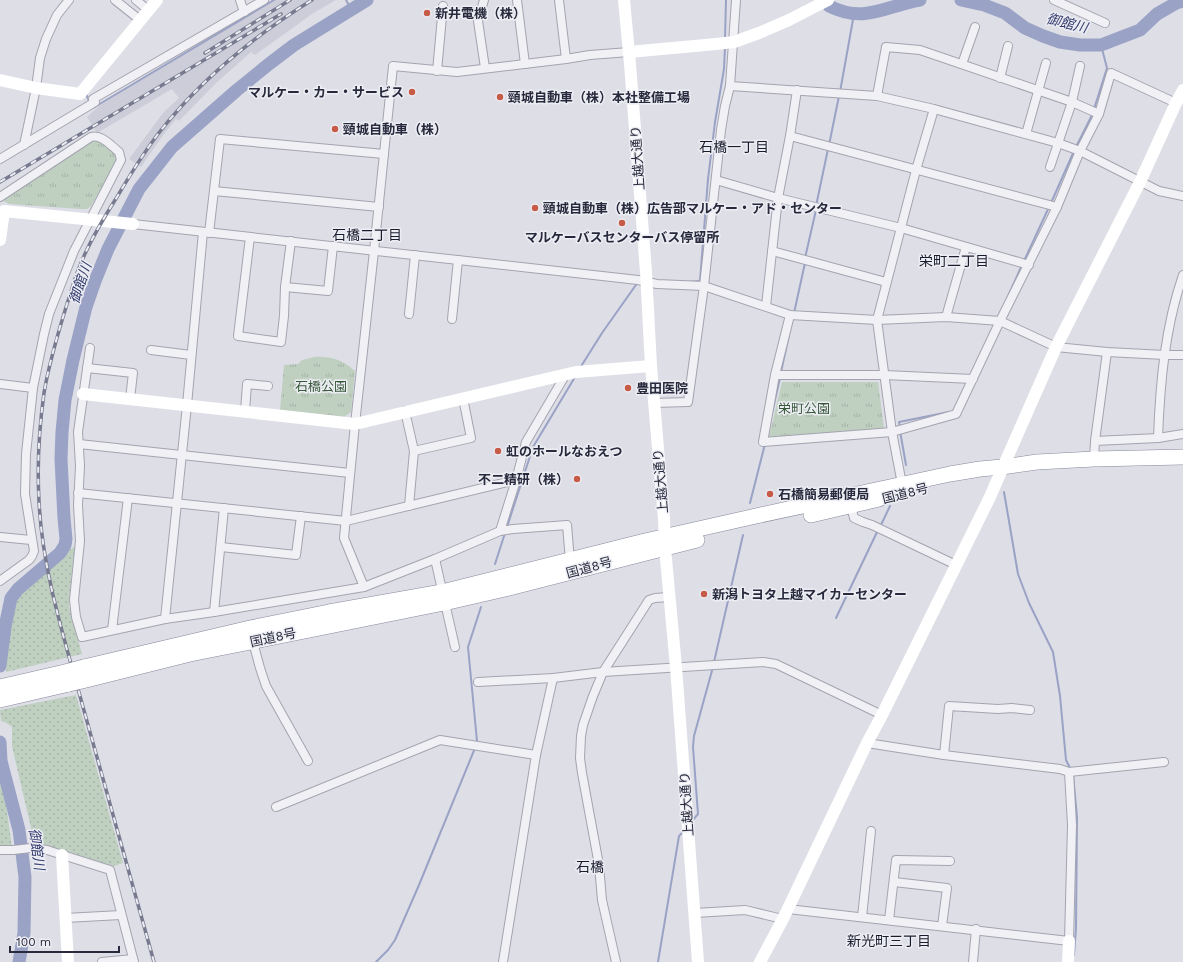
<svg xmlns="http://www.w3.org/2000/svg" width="1183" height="962" viewBox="0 0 1183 962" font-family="'Work Sans','Noto Sans JP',sans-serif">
<defs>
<pattern id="grass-dots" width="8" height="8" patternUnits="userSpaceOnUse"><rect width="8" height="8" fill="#bfd0c0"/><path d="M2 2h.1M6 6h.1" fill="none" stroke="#a4b3a6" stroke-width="1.8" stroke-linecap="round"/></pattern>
<pattern id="park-tufts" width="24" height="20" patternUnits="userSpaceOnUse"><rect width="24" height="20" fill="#bfd0c0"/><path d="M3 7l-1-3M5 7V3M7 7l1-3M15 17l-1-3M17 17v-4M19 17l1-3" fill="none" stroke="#a4b3a6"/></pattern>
</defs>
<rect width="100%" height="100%" fill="#dedee7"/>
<polygon fill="#cccdd8" points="273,0 336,0 312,14 255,55 251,52 215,84 179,121 176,119 163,135 141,167 129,159 163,113 179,98 172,89 97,133 87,117 99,106"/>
<g fill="url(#grass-dots)">
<polygon points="75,546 69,598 69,607 82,654 6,672 9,630 14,602 24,589 63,555"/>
<polygon points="76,695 123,863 114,866 50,846 35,845 12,746 12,727 5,722 1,721 0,710"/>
<polygon points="0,772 2,776 12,847 0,846"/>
</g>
<g fill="url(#park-tufts)">
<path d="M98,140C106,146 116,150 117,161L91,206L87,209H81L9,204L4,201L3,199L91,141Z"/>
<path d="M314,357C330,356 343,360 355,371L351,412L344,417L280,410L284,365L298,364L302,360Z"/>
<polygon points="782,382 878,382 884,428 769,437"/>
</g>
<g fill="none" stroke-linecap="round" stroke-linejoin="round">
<g stroke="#9aa2c5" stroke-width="2">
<polyline points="346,0 351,9"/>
<polyline points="725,39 726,0"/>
<polyline points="840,92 854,14"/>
<polyline points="86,94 90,103"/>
<polyline points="92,107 93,108 274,0"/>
<polyline points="1094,109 1107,68 1101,45"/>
<polyline points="829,145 839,96"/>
<polyline points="1076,147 1093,113"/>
<polyline points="1051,203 1074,151"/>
<polyline points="816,206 828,149"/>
<polyline points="805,258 816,210"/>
<polyline points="1024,261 1049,207"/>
<polyline points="688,282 700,281 708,179 715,122 724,69 725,47"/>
<polyline points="1005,303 1022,265"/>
<polyline points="794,313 805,263"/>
<polyline points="580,368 602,333 638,282"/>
<polyline points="781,372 789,335"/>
<polyline points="772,413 780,378"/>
<polyline points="900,427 899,422 949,412"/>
<polyline points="900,431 906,465"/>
<polyline points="1004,492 1018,574 1029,603 1053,652 1060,696 1066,760 1071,770"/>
<polyline points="750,503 765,444"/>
<polyline points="507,527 533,447 575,377"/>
<polyline points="880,527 890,506"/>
<polyline points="495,564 505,533"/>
<polyline points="836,618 878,530"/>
<polyline points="714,662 743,535"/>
<polyline points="476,744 477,741 468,647 481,607"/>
<polyline points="1073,774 1077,817 1076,928 1074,955"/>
<polyline points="692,821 698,814 693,747 694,736 713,667"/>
<polyline points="376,962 388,950 395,940 419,885 475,748"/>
<polyline points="658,962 679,836 684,831"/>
</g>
<g stroke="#9aa2c5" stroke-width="13">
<polyline points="961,0 984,5 1005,13 1025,28 1043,36 1060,42 1080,45 1101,45 1140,30 1157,14 1176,3 1183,1"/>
<path d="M829,6C865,24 885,6 920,0"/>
<polyline points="0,666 5,627 11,598 18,589 60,553 65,545 66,539 64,518 61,459 62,432 65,400 73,360 86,307 95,281 108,249 139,189 172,147 237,90 269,64 294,45 367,0"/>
<polyline points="0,742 1,761 19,830 25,877 24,933 19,962"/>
</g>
<defs>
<g id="street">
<polyline points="115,0 140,20"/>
<polyline points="136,0 148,10"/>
<polyline points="240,0 244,12"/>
<polyline points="484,0 478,21 485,68"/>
<polyline points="517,0 525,64"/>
<polyline points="559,0 566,59"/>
<polyline points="1054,0 1105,23"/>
<polyline points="962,64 975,27"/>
<polyline points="437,71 443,6"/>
<polyline points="1000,78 1008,46"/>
<polyline points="730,86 877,96 934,109 1058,143 1080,151 1159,191 1183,196"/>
<polyline points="877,96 886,47 920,50 1072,102 1099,114"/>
<polyline points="1026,134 1046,63"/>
<polyline points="790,136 1057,207"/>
<polyline points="24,145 36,88 40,58 46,39 57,15 69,0"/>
<polyline points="0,159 95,102 93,99 264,0"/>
<polyline points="1050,167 1072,102 1080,66"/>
<polyline points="716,180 778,198 901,228 1029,265"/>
<polyline points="214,191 379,207"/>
<path d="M0,197L91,137C102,134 111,146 119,152L121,160L74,251L49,314L44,334L33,388L26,454L25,494L34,551L32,556L29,560L0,581"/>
<polyline points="133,224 638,280 657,284 704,286 790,315 877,320 946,317 1000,321 1056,347 1107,352 1165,355 1183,355"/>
<polyline points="209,233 220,139 384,154"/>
<polyline points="250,237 238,336 281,342 284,316 285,287 291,241"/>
<polyline points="772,251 886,282"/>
<polyline points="285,287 328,291 333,246"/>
<polyline points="766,306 778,198 790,136 797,90"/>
<polyline points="409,314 415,255"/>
<polyline points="790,315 775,375 763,442 892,432 956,414 1000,321 1057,207 1080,151 1099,114 1111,73 1176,103"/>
<polyline points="946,317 966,247"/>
<polyline points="452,319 458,260"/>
<polyline points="90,348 78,432 80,466 78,505 80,541 74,600 76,617 82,637 165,619 214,612 364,587 435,559 500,531 513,529 567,525 570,561"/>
<polyline points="151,350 191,355"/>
<polyline points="87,368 133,373 130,399"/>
<polyline points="775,375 884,375 973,379"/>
<polyline points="0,384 33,388"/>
<polyline points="654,403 688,402 704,286 721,130 725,106 730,86 736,0"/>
<polyline points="245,411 247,384 268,386"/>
<polyline points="405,411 414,451 409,506"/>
<polyline points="1158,438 1183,434"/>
<polyline points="1095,441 1107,352"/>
<polyline points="79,444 350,473"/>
<polyline points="414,451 471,438 463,398"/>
<path d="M1094,459L1095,441L1158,438C1160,383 1165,327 1183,275"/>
<polyline points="902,484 892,432 877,320 916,170 934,109"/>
<polyline points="78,493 346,521 516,480"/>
<polyline points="851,506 854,518 863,522 872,525 956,565"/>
<polyline points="500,531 516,480 526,442 566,374"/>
<polyline points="0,537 31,540"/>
<polyline points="221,547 296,555 301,516"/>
<polyline points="435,559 455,647"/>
<polyline points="364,587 344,538 355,424 374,251 393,66 457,72 566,59 590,55 629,52"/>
<polyline points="214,612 224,508"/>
<polyline points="165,619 187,405 203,232"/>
<polyline points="112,630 128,498"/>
<polyline points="253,642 260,668 266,686 308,761"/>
<polyline points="478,682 553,678 603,672 763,662 776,664 882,715"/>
<polyline points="867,743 944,755 1060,769 1069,772 1164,762"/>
<polyline points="944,755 949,706 998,709 1012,708 1030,710"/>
<polyline points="276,807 440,740 536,755"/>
<polyline points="0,850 13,850 31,848 47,850 110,870 134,962"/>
<polyline points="894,882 947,888 942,926"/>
<polyline points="788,909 1069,941 1072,825 1069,772"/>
<polyline points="695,913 745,910 783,919"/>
<polyline points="862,917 871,831"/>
<polyline points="65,918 121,915"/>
<polyline points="889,920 896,860 950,861"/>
<polyline points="102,962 133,959"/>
<polyline points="503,962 536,755 553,678"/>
<polyline points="616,962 602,900 599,865 582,773 580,758 581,736 583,725 593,696 603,672 649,600 655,598 669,597"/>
<polyline points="973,962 976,929"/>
</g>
<g id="highway">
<polyline points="811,515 879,499"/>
<polyline points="84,667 250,628 329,612 442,592 645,541 756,516 950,474 980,469 1002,467 1037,462 1094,459 1183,457"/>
<polyline points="86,680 190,654 444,603 505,589 697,540"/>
<polyline points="0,687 65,672"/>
<polyline points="0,700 69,684"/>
</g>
</defs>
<use href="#street" stroke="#a4a4b0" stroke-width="10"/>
<use href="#highway" stroke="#86889c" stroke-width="16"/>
<use href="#street" stroke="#f0f0f5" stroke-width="8"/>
<g stroke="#fff" stroke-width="12">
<polyline points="624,0 630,64 646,272 651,366 664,519 665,548 676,667 698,962"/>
<polyline points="629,52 716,44 734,42 759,33 789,20 828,0"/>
<polyline points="0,80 36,88 80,94 157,0"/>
<polyline points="0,240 4,211 133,224"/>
<polyline points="83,394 355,424 576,372 651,366"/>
<polyline points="62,855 68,962"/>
<polyline points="760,962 783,919 867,743 882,715 989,499 1056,347 1140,182 1176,103 1183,90"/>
<polyline points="1068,962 1069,941"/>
</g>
<use href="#highway" stroke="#fff" stroke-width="15"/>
<defs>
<g id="rail">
<polyline points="205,53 290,0"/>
<polyline points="0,182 281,14"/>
<path d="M154,962C130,877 107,792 83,707C65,641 42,570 39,501C37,465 39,429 44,393C49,363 58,333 67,304C71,293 74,280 79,268C88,244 103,219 117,197C130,175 143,154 158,134C200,80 254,36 312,0"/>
</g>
</defs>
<use href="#rail" stroke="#787a8f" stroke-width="3.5"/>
<use href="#rail" stroke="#edeef4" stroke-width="2" stroke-dasharray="6" stroke-linecap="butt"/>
<defs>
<g id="highway-bridge">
<polyline points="65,672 84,667"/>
<polyline points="69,684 86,680"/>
</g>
</defs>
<use href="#highway-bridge" stroke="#86889c" stroke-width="16" stroke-linecap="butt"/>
<use href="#highway-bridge" stroke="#fff" stroke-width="15"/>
</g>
<g fill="#c65c48" stroke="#edeef4" stroke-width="1.5">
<circle cx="427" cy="13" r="4"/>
<circle cx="412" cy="92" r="4"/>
<circle cx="500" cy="97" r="4"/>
<circle cx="335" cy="129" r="4"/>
<circle cx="535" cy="208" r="4"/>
<circle cx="622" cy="223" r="4"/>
<circle cx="628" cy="388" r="4"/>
<circle cx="498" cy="451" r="4"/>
<circle cx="577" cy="479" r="4"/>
<circle cx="770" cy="494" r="4"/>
<circle cx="704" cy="594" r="4"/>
</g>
<g text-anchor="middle" stroke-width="3" stroke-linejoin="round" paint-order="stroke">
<g font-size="13" font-weight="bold" fill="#28293c" stroke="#edeef4" text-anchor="start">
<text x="435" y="18">新井電機（株）</text>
<text x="404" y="97" text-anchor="end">マルケー・カー・サービス</text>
<text x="508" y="102">頸城自動車（株）本社整備工場</text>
<text x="343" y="134">頸城自動車（株）</text>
<text x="543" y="213">頸城自動車（株）広告部マルケー・アド・センター</text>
<text x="622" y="242" text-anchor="middle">マルケーバスセンターバス停留所</text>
<text x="636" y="393">豊田医院</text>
<text x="506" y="456">虹のホールなおえつ</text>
<text x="569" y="484" text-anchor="end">不二精研（株）</text>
<text x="778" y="499">石橋簡易郵便局</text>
<text x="712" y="599">新潟トヨタ上越マイカーセンター</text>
</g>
<g font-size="13" fill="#28293c" stroke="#edeef4">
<text transform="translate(637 158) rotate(-94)" y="5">上越大通り</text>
<text transform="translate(660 481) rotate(-95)" y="5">上越大通り</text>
<text transform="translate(905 493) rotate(-14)" y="5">国道8号</text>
<text transform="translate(589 567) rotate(-15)" y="5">国道8号</text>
<text transform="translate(273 637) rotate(-12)" y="5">国道8号</text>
<text transform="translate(686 804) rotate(-94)" y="5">上越大通り</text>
</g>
<g font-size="13" fill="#36573a" stroke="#edeef4">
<text x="321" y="391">石橋公園</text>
<text x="804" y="413">栄町公園</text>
</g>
<g font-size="14" font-style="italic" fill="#343c6e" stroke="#edeef4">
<text transform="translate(1067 23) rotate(14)" y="5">御館川</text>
<text transform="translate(80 283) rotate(-71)" y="5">御館川</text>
<text transform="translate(37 849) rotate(82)" y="5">御館川</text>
</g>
<g font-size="14" fill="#1a1b2d" stroke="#edeef4">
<text x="734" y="152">石橋一丁目</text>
<text x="367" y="240">石橋二丁目</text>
<text x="954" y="266">栄町二丁目</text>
<text x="590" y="872">石橋</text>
<text x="889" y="946">新光町三丁目</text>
</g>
</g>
<path d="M10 946v6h109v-6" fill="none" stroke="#28293c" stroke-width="2"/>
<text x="16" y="946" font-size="12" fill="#28293c" stroke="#edeef4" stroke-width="3" paint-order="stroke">100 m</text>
</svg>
